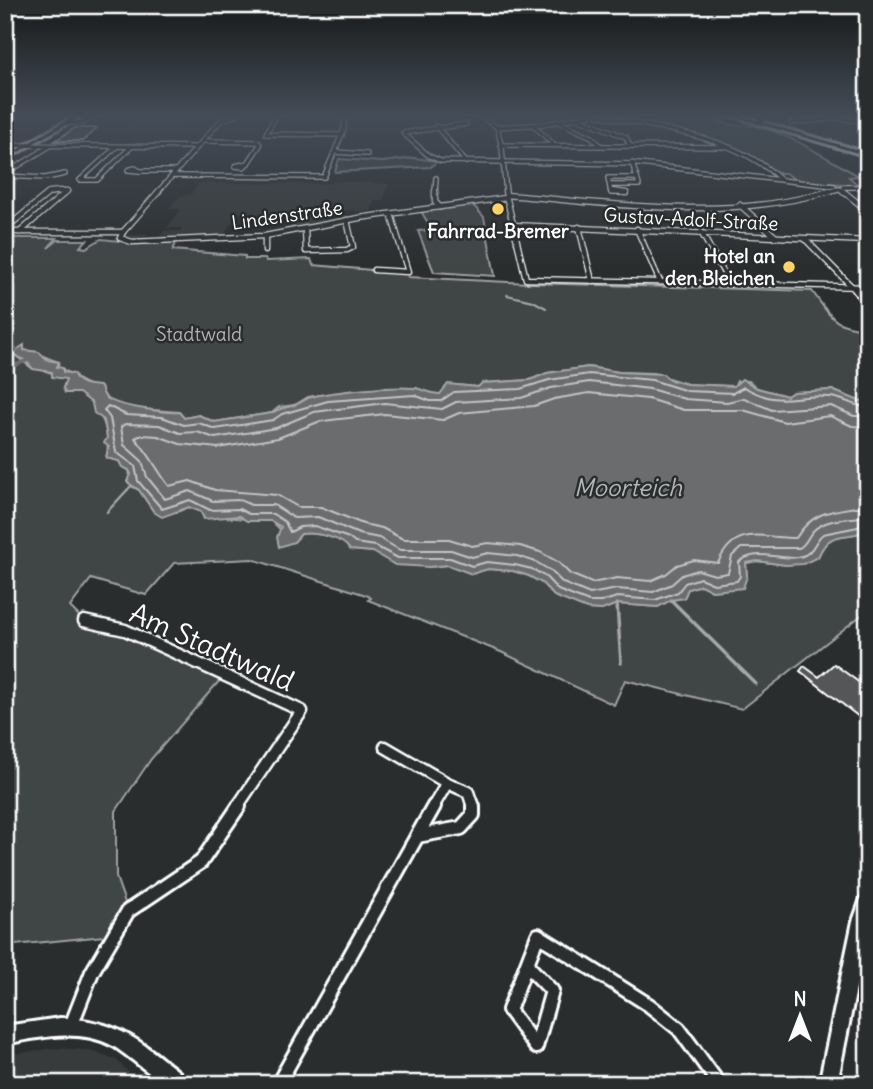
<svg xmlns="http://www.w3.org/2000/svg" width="873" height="1089" viewBox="0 0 873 1089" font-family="Delius,sans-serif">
<rect width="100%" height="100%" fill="#2a2d2e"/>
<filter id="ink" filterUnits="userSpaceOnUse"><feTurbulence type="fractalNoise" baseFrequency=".0143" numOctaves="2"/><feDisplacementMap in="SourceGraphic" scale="14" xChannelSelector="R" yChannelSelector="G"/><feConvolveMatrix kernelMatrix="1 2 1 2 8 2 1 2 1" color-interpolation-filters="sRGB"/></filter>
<g filter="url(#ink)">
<g fill="#373a3b">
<polygon points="144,117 154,116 187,118 167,129 124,128 127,121 140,121"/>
<polygon points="861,130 868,135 854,136 868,140 868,152 802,133"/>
<polygon points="334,181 389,184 383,201 374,201 371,212 334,210 332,213 325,213 322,223 291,229 287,214 254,218 250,213 237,213 221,240 175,240 150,244 122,242 127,235 147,235 145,238 159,238 164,231 180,231 182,228 167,228 181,209 169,209 179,196 190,195 199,183 331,184"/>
<polygon points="55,1048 90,1050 115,1059 141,1084 5,1084 5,1055"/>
</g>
<g fill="#414445" stroke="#a0a2a2" stroke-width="2">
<path d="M623,115L730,117L716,121C731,127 745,124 759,127C794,136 828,159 859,176L849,177L858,185L798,181L785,173H778L750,157L710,141L613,118Z"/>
<polygon points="414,158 437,161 431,167 335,172 339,159 382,162"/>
<polygon points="472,204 484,217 495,276 434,272 418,231 432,230 421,211"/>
<path d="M5,238H57L48,248L58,240H87L80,247L86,248L101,239L150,244L177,240L173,250L245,256V259H265L266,261L311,259L313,265L407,273L408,277L529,283L812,291C832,318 832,326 868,329V400L859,401L832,390L793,392L787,396L757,388L749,381H737L734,386H727L687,384L653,373L619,372L588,367L547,373L530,380L483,383L478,387L454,385L441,394H432L416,388H384L327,394L308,397L295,405L279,407L272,413L214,422L199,415L184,418L179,412L128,408L107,399L98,386H90L75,378L76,376L57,367L59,362C37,355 37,349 12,353L33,369H41L67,379L63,388C70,391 79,391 85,396C102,411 112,435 106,458L119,461L122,467L129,470L131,486L139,490L154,512H177L189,507L201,512L204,518C228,514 247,521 271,521L294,542L301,534C314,532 343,537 350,550L373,552L429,567L449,565L472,574L487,569L513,571L529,576L542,583L554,596L587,609L602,610L617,604L657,607L671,600L684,598L688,589L701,585L712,591L727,589L747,576L746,563L757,561L786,565L818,557C829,530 842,539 868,531V610L742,709L625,680L614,705L501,652L368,600L371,598L366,595L252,559L174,563L146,595L91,579L70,607L84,621L125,630L221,679L151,759L116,811V877L128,911L114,935L5,946Z"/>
</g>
<path fill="#6a6c6d" stroke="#a6a7a7" stroke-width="2" d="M24,345V350L39,352L48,360L59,362L57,367L63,368V372L74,374C77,385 91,385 100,386C103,389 102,392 104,395C108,406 168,413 179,412L184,418L199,415L214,422L272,413C280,407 288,408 297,404C302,402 306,398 311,397C335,391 390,386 414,388C424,389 430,394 440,394L448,384L478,387L482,383L530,380L547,373L588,367L619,372L663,374L670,380L687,384L734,386L742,379L757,388L787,396L793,392L832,390L859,401L868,400V531C842,540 830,529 818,557L803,564L786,565L757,561L746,563L747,576L743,588L712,591L701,585L688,589L684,598L671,600L658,607L617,604L602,610L587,609L554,596L542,583L529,576L513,571L488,569L472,574L448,565L429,567L395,565L373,552L350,550C343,537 314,532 301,534L294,542L279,547L277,537L281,527L271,521H247L239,516L204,519L201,512L189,507L162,517L154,512L139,490L127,482L131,474L129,470L122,467L119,461L106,458L109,447L104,443L107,438L104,420L94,413L92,403L79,393H65L63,388L66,379L52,377V372L33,369L26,361L12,353Z"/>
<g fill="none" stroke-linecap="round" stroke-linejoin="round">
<g stroke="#c3c4c5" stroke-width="2">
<path d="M868,407C854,407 844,398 830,397C793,393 782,409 744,387L733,393L687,391L652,380L589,374L549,380L520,389L454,392L441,401H430L414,395L328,401L282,414L273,420L215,429L199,423L184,425L162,417L126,415L108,406L104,410L110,418L116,452L135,466L138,481L162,509L190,500L210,510L239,509L249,514H273L285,522L290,532L300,527L315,526L349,538L355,543L375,546L398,558H450L472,566L487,562L515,565L532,569L546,577L558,590L589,602H601L617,597L655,600L678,592L685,583L700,578L714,584L737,581L740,576L739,562C758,546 784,564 805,555C814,551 815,540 823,534L868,525"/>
<path d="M868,416H854L831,406L772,410L744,398L727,402L685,399L650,389L589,382L551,388L521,398L456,402L442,409L385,403L314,412L276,428L215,438L197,432L180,433L159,425L125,424L121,427L124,445L142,461L147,477L165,499L190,491L213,501L240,500L251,505H274L294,518L318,517L359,534L379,538L400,550H451L472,557L488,553L517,556L536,562L551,571L563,583L590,594L617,589L653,592L672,584L682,575L698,570L715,575L728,573L732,556L741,548H799C807,544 807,537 813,531C825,518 851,519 868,516"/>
<path d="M868,427L852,426L830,416L785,422L743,410H684L648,399L589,393L554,399L534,406L459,413L443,420L385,414L331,420L318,422L278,438L218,448L180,444L158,436L142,435L135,438C150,454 156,469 169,486L190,481L215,490L277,495L298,507H321L363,524L382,528L403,539H449L472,546L488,543L520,546L540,552L558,562L570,574L592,583L617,578L650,581L666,574L677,565L694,560L718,563C735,524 761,538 796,538C814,508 837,511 868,505"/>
</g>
<polyline stroke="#a6a7a7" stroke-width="2" points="507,295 533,301 546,308"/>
<polyline stroke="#a6a7a7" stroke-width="2.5" points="107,512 131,486"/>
<g stroke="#a6a7a7" stroke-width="3.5">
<polyline points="671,600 756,684"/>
<polyline points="617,604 621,663"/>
</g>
<g fill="#6a6c6d" fill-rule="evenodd">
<polygon points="5,344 18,348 19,349 16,351 5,348"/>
<polygon points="26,359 28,360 28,362 5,372 5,367"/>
</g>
</g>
<g fill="#555758" stroke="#fff" stroke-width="2">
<polygon points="75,128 97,128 83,141 55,141"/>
<polygon points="834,664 868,689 868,724 800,671 804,666 819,677"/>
</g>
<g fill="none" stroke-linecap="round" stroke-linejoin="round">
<defs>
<g id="street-far4">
<polyline points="276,115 266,134 342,135"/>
<polyline points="477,115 497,127 502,148 506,193"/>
<path d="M598,115C658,129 736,135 781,180"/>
<polyline points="755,115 764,120 758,122"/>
<polyline points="580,119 626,137 630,146"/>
<polyline points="559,122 592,137 599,144"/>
<polyline points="67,123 82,123 94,115"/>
<polyline points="791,123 838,118 868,122"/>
<polyline points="466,124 403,133 429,156 441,161 639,164 834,186"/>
<polyline points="533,125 553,144"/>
<polyline points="436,126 466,162"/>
<polyline points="497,127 545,124 590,115"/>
<polyline points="203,141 258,142 260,145 248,163"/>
<polyline points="5,145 197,147"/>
<polyline points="501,145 724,147"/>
<polyline points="116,147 80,180 97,180 131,147"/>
<polyline points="335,152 367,154"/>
<polygon points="248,163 244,167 235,166"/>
<polygon points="135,168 140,171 128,170"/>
<polyline points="140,171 177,171"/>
<polyline points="5,174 50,146"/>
<polyline points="5,176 45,178 65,174 51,177"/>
<polyline points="172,176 324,177 344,129 345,115"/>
<polyline points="610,185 639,185 637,178"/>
<polyline points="843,187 868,187"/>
<polyline points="840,189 845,193"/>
<polyline points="49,193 67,191 65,193"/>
<polyline points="157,193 220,121 236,115"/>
<polyline points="435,193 436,178"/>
<polyline points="626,193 611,193 608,178 637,178 632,163"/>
<polyline points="824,193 838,189"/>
</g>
<g id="street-far3">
<polyline points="435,191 435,202 440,207"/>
<polyline points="505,191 526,279 868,287"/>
<polyline points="611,191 626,193"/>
<polyline points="843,191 868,211"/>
<path d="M506,195C613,203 725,222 830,191"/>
<polyline points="740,205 776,237"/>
<polyline points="512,225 868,241"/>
<polyline points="579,227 592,281"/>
<polyline points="5,229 50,192 61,191"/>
<polyline points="305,229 306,251 347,250 353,247 347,220"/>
<polyline points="637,229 660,282"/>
<polyline points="5,232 123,232"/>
<polyline points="20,232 67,191"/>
<polyline points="123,232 120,238 132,242 265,236 359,218 506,198"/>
<polyline points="123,232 159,191"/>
<polyline points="701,232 730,284"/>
<polyline points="265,236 265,251"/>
<polyline points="806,240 858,293"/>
<polyline points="374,270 408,272 391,214"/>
</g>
<polyline id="street-far2" points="856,291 868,303"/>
<g id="street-far1">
<polyline points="84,621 125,630 302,711 237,807"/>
<polyline points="385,747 447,783"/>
<polyline points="433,807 447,783 468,792 473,807"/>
</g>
<g id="street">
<polyline points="417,836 461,828 473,815 473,806"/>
<polyline points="527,965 552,991 536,1047 509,1010 538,935 649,1005 679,1029 719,1084"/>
<polyline points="71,1026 92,972 128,911 201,862 239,806"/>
<polyline points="278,1084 434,806"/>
</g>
<g id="secondary">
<polygon points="76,115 82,115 5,160 5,157"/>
<polygon points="737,115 868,153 868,156 729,115"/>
<polygon points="868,894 868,928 837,1084 819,1084 853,921 862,896"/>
<path d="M60,1018C105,1019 131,1033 165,1061C174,1068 184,1074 188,1084C181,1084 173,1085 166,1084C159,1082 125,1053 113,1046C80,1028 40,1037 5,1044V1026Z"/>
</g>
</defs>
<use href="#street-far4" stroke="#fff" stroke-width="6"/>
<use href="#street-far3" stroke="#fff" stroke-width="7"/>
<use href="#street-far2" stroke="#fff" stroke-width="9"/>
<use href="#street-far1" stroke="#fff" stroke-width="15"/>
<use href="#street" stroke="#fff" stroke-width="18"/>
<use href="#secondary" stroke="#fff" stroke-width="6"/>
<use href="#street-far4" stroke="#2a2d2e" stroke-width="3.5"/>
<use href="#street-far3" stroke="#2a2d2e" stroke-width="4.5"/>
<use href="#street-far2" stroke="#2a2d2e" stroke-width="5"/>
<use href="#street-far1" stroke="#2a2d2e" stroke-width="10"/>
<use href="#street" stroke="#2a2d2e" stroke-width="12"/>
<use href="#secondary" fill="#2a2d2e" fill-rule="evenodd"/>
</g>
</g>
<linearGradient id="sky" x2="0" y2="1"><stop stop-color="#171919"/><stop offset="0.43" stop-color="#444c57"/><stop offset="1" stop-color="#444c57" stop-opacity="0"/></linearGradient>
<rect width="873" height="268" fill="url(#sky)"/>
<g fill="#ffd166" stroke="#2a2d2e" stroke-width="2.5">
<circle cx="498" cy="209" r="7"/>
<circle cx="789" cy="267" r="7"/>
</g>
<g text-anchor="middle" stroke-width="5" stroke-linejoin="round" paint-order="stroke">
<g font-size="19" fill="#fff" stroke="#2a2d2e">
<text transform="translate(287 215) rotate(-8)" y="7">Lindenstraße</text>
<text transform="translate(691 219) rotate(3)" y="7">Gustav-Adolf-Straße</text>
</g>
<g font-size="19" font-weight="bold" fill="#fff" stroke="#2a2d2e">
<text x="498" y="238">Fahrrad-Bremer</text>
<text x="775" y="263" text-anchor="end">Hotel an<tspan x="775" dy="22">den Bleichen</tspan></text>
</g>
<g font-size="19" fill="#b3b4b5" stroke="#2a2d2e">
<text x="199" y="341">Stadtwald</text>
</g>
<g font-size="24" font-style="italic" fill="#b4b6b6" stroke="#2a2d2e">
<text x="628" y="496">Moorteich</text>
</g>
<g font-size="28" fill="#fff" stroke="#2a2d2e">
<text transform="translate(212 647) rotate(24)" y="10">Am Stadtwald</text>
</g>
</g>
<rect width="873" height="1089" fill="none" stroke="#2a2d2e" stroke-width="28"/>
<rect x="14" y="14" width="845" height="1061" fill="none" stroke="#fff" stroke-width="2.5" filter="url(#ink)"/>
<g transform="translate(800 1016)" stroke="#2a2d2e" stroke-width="5" paint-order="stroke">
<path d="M0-5L12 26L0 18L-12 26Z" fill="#ffffff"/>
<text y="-10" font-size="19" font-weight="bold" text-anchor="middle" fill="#ffffff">N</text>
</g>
</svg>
